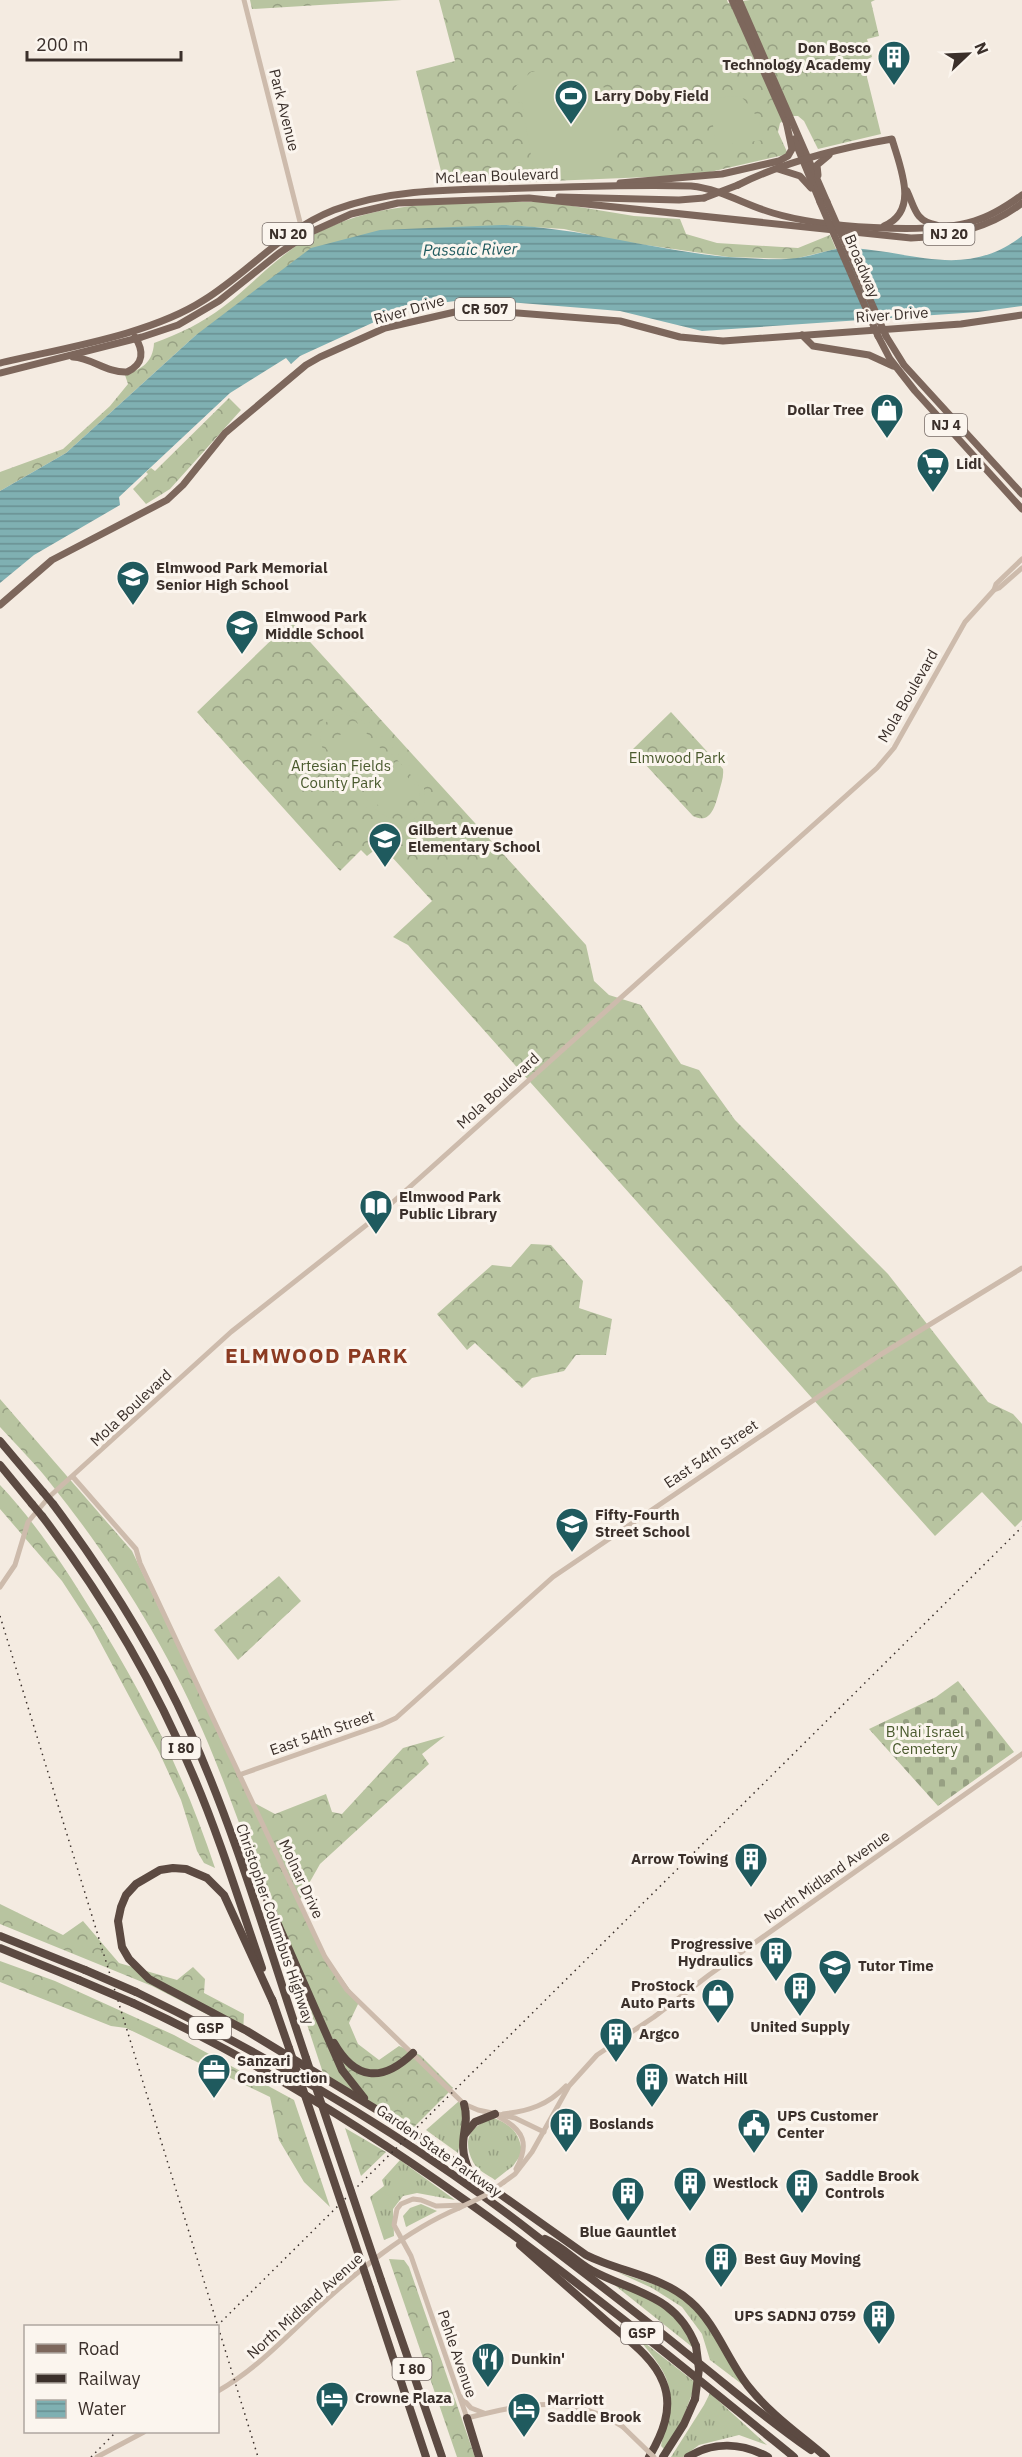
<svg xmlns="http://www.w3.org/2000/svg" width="1022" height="2457" viewBox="0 0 1022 2457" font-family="'IBM Plex Sans',sans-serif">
<defs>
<pattern id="grass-tufts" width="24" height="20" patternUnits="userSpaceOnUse" patternTransform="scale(1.5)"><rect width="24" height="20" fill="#b8c4a0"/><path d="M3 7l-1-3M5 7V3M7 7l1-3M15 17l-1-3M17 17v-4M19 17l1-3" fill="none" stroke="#97a083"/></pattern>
<pattern id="forest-crowns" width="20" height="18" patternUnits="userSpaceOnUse" patternTransform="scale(1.5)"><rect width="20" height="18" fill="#b8c4a0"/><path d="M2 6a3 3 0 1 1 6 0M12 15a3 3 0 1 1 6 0" fill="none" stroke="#97a083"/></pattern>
<pattern id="cemetery-stones" width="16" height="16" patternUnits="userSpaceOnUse" patternTransform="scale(1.5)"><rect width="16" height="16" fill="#b8c4a0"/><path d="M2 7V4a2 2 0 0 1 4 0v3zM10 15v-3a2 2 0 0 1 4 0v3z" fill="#97a083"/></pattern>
<pattern id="water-rules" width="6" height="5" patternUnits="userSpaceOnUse" patternTransform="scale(1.5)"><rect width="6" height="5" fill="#7fb0b2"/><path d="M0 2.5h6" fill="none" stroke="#699091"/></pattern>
</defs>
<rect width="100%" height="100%" fill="#f4ebe1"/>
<g fill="url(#grass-tufts)">
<polygon points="459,2101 465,2112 458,2153 426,2130"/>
<path d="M494,2118C512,2125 520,2134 522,2153L513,2166L495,2180C488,2175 477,2170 473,2162C461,2138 472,2125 494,2118Z"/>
<polygon points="400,2160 455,2200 417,2193 403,2196 393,2209 394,2236 384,2240 370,2197 384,2186 382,2180"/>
<polygon points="421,2204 437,2211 406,2227 403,2216 410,2208"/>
<polygon points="617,2272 671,2290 699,2313 747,2388 710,2360 702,2334 682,2307 652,2288"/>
<path d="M612,2283C652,2299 689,2307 701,2354Z"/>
<path d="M636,2336L696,2383L679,2429L665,2450L661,2446C675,2387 676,2383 636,2336Z"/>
<polygon points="710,2393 767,2445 739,2435 699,2445 683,2457 671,2457 704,2405"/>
</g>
<g fill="url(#forest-crowns)">
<polygon points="250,0 402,0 252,9"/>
<polygon points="439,0 727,0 728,3 750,0 875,0 871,2 879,36 867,39 872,57 863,61 881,134 818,149 804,121 798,116 790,116 780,123 778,132 788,154 697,175 450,185 443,179 416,71 455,61"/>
<path d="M549,202L634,216L680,219L686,234L717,243L798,248L830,235L836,249L794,259L729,257L618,241L564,229L502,225L196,335L66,453L0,491V472L63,449L110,406L128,384L125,375C142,369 153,362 154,343C179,334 202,323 223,307C248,288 270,264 296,246C368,195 466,203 549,202Z"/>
<polygon points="229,398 241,410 170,489 146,504 133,489 148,474 146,472 151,468 155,471"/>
<polygon points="291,621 586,945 594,981 609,995 641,1005 681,1064 699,1070 735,1120 888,1274 988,1402 1013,1414 1022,1424 1022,1520 1015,1527 982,1492 935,1536 408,945 393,937 432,901 381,845 367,856 361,850 340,871 197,712"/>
<path d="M671,712L723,769C724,777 721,784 719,792C715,806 711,825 693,816L632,750Z"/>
<polygon points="531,1244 551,1245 583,1281 579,1308 612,1319 606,1355 576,1355 564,1371 532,1378 522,1388 475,1343 467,1350 437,1314 492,1265 511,1267"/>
<path d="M0,1399L132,1551L251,1801L275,1814L326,1794L332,1812L342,1814L403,1748L445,1736L422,1754L429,1764L320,1864L299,1901L322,1951L359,2002L349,2023L358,2044L379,2060L399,2046L420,2055L453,2088L414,2127L324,2076C287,1965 253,1851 208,1743C170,1652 113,1561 51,1484C36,1464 17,1446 0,1427Z"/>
<path d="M0,1485C35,1522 64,1566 91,1610C143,1693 184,1774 215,1868L204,1863L197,1851L181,1800L159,1752L92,1627L62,1581L0,1509Z"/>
<polygon points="279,1576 301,1601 238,1660 214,1630"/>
<polygon points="0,1904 63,1935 83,1921 119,1963 177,1980 193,1967 205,1979 204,1993 244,2014 243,2033 152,1986 0,1924"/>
<polygon points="0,1961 55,1981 174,2035 294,2100 330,2207 304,2182 279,2140 270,2097 126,2028 111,2026 0,1982"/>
<polygon points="345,2128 386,2152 361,2176"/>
<polygon points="389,2259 404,2260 409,2267 475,2457 457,2457"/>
</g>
<polygon fill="url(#cemetery-stones)" points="958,1681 1014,1752 938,1806 869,1729 936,1697"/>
<g fill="#b8c4a0" fill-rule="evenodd">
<polygon points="531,72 550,72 551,76 616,90 616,146 591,171 534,173 522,103 516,102 516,86"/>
<polygon points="741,96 758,118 764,140 716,146 709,98"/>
<path d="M338,709L353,711L364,717L418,775C428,790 429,811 411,821C403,826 397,826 390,833L306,741C319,730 321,715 338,709ZM344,714L361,720L418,783C426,804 408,827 386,816C374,811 364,796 356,787C342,772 309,748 324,725C329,718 336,715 344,714Z"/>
<polygon points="355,721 415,785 385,813 326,748"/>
</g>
<path fill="url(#water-rules)" d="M502,225C579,227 652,250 728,257C750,258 775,261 797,258C815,256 832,247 850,248C913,251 965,280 1022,236V306L978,312L702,331L620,311L470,299L440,303L383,318L300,356L291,364L286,358L230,393L119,497L120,505L34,555L0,583V491L66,453L196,335L311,248L380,230Z"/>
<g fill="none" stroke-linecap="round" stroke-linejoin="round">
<g stroke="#cdbbac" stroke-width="5">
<polyline points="244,0 301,226"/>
<polyline points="994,590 996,584 1022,559"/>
<polyline points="73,1477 136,1549 140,1563 325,1957 347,1990 464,2104 478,2110 515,2118 544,2132"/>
<polyline points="0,1587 15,1565 28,1522 49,1497 231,1332 374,1219 877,768 894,748 965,622 994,590 999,588 1022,568"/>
<polyline points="239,1775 381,1725 396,1718 553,1577 880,1355 1022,1268"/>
<path d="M503,2114C529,2111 548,2105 566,2086"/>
<path d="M499,2117C524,2130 530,2144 516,2169"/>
<polyline points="504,2182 515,2174 532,2152 569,2086 597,2055 654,2017 709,1975 1022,1754"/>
<path d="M465,2205L436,2206L421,2200L413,2199L401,2204L397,2209L394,2225L411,2256L467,2418C523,2404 571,2393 623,2427"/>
<path d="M218,2391C255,2370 282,2341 313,2312C356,2272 405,2231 459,2208"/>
<polyline points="461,2397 471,2408 484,2413"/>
<polyline points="97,2457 144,2432"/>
</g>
<g stroke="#7d675c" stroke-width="7">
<polyline points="732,0 787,124"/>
<polyline points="739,0 827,202"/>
<polyline points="794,139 820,202"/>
<polyline points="778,169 800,176 811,188"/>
<polyline points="818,175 817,165 829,155"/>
<polyline points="620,183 722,174 779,161 788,156 792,149 786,121"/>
<path d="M738,185C786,161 840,148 892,139C900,167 920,211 884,226"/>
<path d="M907,191C915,208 915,221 936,225"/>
<polyline points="559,197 679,200 704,198"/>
<polyline points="802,335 813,346 869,355 893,366"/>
<polyline points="878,336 890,359 915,391 1022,509"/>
<polyline points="886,336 904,365 1022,494"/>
<path d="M73,357C92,358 107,373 127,372C144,364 144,351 135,337"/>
<path d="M0,363C63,348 150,335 204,300C249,272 283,230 334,210C396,187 462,190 527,188C581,187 636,184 691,186C721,189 745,205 773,213C819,227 928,235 974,221C992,216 1007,206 1022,195"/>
<path d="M0,373L142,337L178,325L219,301L278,254L309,233L351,214L398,203L529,198L911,238C951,237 990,228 1022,203"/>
<polyline points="0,605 52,560 167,500 183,485 225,433 306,365 320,357 385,328 468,309 620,321 680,337 723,341 961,324 1022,315"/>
</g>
<g stroke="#5c4a42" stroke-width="8">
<polyline points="0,1441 43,1492"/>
<polyline points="0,1465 32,1504"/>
<path d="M53,1504C106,1575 153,1649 189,1729C237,1835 269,1949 306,2058"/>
<path d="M42,1516C103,1596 154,1682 193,1775C220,1838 240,1904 262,1968"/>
<polyline points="238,1844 266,1897 342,2070 364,2098"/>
<polyline points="0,1936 85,1970"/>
<polyline points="0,1948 79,1980"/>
<path d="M136,1992C277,2060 412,2139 535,2235C585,2274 636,2312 685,2352C727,2385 767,2420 811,2450"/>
<polyline points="272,1999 289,2048"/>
<path d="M273,2002L224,1895L207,1878L186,1869L173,1868L160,1870L136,1884L126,1895L121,1907L118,1921L122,1947L129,1959L149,1979L247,2031L407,2128L586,2255C619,2272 663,2276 691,2302C716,2324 727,2359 748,2386C770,2414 799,2434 826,2457"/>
<path d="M133,2003C378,2116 586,2288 794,2457"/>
<path d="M334,2043C355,2080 382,2083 413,2053"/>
<path d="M464,2104C471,2128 455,2140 469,2170"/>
<polyline points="465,2134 475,2122 495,2114"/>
<path d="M545,2239C562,2246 574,2260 591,2270C633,2293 676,2294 696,2346"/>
<path d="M520,2245C548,2270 576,2294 604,2319C624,2337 653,2356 663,2382C674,2408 662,2435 649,2457"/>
<polyline points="381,2280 442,2457"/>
<polyline points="370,2288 426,2457"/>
<polyline points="467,2418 479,2457"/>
<polyline points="663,2457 684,2424 695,2399"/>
<path d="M688,2457C714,2441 742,2443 768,2457"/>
</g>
<g stroke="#3b302b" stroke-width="1.5" stroke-dasharray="1.5 4.5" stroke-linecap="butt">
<polyline points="0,1616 258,2457"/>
<polyline points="217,2326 1022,1527"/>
<polyline points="91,2457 116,2432"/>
</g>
<g stroke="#cdbbac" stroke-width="5">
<polyline points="459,2208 486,2195 504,2182"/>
<polyline points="623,2427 654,2457"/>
</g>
<g stroke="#7d675c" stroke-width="7">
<polyline points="704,198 738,185"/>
<polyline points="820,202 878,336"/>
<polyline points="827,202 886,336"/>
</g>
<g stroke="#5c4a42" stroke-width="8">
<polyline points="43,1492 53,1504"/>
<polyline points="32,1504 42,1516"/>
<polyline points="85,1970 136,1992"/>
<polyline points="79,1980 133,2003"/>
<polyline points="289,2048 370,2288"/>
<polyline points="306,2058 381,2280"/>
<polyline points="695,2399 699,2369 696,2346"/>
</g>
</g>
<defs>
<symbol id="building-pin" viewBox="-11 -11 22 30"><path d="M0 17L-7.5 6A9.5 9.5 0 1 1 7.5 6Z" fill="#1f5a5e" stroke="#fbf5ee"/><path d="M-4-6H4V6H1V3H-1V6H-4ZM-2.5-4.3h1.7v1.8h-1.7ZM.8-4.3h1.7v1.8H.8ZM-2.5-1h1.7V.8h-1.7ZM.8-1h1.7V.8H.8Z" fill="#fff"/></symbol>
<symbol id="stadium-pin" viewBox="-11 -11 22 30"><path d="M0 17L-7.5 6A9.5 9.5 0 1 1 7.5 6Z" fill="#1f5a5e" stroke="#fbf5ee"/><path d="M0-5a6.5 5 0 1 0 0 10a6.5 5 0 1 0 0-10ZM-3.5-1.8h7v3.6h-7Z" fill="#fff"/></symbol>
<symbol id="shop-pin" viewBox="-11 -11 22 30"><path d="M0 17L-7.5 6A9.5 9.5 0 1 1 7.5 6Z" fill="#1f5a5e" stroke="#fbf5ee"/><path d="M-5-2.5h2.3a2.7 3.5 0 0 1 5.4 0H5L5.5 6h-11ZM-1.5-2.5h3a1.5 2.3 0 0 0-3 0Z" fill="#fff"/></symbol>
<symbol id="supermarket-pin" viewBox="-11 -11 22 30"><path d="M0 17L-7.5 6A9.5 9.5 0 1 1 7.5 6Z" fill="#1f5a5e" stroke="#fbf5ee"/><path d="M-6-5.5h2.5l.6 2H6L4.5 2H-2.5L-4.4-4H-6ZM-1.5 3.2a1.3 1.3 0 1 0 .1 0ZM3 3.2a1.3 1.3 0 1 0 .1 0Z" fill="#fff"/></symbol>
<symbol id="school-pin" viewBox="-11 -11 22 30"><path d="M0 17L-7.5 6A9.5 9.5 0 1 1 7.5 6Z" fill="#1f5a5e" stroke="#fbf5ee"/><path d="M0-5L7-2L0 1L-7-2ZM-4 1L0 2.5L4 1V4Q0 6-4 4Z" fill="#fff"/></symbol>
<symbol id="library-pin" viewBox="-11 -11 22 30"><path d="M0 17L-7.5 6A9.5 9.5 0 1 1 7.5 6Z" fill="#1f5a5e" stroke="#fbf5ee"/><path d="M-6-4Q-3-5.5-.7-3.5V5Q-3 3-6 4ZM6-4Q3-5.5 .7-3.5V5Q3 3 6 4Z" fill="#fff"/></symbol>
<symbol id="office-pin" viewBox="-11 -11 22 30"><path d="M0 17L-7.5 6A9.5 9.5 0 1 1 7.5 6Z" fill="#1f5a5e" stroke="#fbf5ee"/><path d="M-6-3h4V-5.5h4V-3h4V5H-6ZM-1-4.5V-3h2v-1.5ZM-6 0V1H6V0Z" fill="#fff"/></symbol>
<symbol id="civic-pin" viewBox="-11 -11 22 30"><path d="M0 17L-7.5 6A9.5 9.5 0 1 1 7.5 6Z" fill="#1f5a5e" stroke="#fbf5ee"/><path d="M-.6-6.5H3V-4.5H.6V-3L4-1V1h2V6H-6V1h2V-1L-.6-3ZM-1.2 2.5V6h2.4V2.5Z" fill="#fff"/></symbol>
<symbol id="restaurant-pin" viewBox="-11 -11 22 30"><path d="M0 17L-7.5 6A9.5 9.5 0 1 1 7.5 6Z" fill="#1f5a5e" stroke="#fbf5ee"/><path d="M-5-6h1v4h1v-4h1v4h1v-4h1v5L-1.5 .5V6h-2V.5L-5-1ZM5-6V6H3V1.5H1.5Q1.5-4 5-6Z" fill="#fff"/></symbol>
<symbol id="hotel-pin" viewBox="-11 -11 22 30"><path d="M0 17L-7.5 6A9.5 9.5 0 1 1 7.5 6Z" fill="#1f5a5e" stroke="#fbf5ee"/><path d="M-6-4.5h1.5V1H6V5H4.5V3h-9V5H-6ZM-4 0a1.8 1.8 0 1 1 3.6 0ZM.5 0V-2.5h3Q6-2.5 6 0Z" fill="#fff"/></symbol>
</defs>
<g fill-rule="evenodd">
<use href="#building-pin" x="875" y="38" width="38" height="52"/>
<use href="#stadium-pin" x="552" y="77" width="38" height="52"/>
<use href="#shop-pin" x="868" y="391" width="38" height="52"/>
<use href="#supermarket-pin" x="914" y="445" width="38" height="52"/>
<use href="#school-pin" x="114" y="558" width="38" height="52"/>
<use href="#school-pin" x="223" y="607" width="38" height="52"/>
<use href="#school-pin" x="366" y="820" width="38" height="52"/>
<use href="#library-pin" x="357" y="1187" width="38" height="52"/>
<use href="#school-pin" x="553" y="1505" width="38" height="52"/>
<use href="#building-pin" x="732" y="1840" width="38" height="52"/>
<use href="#building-pin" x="757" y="1934" width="38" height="52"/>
<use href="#school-pin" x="816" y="1947" width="38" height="52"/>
<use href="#building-pin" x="781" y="1969" width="38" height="52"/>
<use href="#shop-pin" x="699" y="1976" width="38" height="52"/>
<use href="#building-pin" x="597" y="2015" width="38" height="52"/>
<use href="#office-pin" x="195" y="2051" width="38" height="52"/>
<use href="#building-pin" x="633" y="2060" width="38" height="52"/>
<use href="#building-pin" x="547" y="2105" width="38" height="52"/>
<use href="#civic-pin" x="735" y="2106" width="38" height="52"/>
<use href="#building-pin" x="671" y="2164" width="38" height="52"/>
<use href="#building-pin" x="783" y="2166" width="38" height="52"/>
<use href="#building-pin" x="609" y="2174" width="38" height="52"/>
<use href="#building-pin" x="702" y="2240" width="38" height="52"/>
<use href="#building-pin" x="860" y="2297" width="38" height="52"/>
<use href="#restaurant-pin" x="469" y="2340" width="38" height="52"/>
<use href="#hotel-pin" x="313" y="2379" width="38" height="52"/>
<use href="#hotel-pin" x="505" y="2390" width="38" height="52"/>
</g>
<g text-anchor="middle" stroke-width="6" stroke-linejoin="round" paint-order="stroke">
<g fill="#fbf5ee" stroke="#756b66" stroke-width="1.5">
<rect x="262.5" y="223" width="51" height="22" rx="4.5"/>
<rect x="923.5" y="223" width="51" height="22" rx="4.5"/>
<rect x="455" y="298" width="60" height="22" rx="4.5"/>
<rect x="925" y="414" width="42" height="22" rx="4.5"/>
<rect x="161.5" y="1737" width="39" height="22" rx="4.5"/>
<rect x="189" y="2017" width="42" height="22" rx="4.5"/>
<rect x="621" y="2322" width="42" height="22" rx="4.5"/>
<rect x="392.5" y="2358" width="39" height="22" rx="4.5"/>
</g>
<g font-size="14" font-weight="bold" fill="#3b302b">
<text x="288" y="239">NJ 20</text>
<text x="949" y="239">NJ 20</text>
<text x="485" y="314">CR 507</text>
<text x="946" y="430">NJ 4</text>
<text x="181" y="1753">I 80</text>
<text x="210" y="2033">GSP</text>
<text x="642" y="2338">GSP</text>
<text x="412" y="2374">I 80</text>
</g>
<g font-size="15" font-weight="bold" fill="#3b302b" stroke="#fbf5ee" text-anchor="start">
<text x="871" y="53" text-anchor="end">Don Bosco<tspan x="871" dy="17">Technology Academy</tspan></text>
<text x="594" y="101">Larry Doby Field</text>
<text x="864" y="415" text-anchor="end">Dollar Tree</text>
<text x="956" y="469">Lidl</text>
<text x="156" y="573">Elmwood Park Memorial<tspan x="156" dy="17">Senior High School</tspan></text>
<text x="265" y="622">Elmwood Park<tspan x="265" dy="17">Middle School</tspan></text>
<text x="408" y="835">Gilbert Avenue<tspan x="408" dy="17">Elementary School</tspan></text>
<text x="399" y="1202">Elmwood Park<tspan x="399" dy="17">Public Library</tspan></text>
<text x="595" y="1520">Fifty-Fourth<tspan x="595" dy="17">Street School</tspan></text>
<text x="728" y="1864" text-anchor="end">Arrow Towing</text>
<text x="753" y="1949" text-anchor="end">Progressive<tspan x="753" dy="17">Hydraulics</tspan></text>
<text x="858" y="1971">Tutor Time</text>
<text x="695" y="1991" text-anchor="end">ProStock<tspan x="695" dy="17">Auto Parts</tspan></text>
<text x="800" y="2032" text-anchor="middle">United Supply</text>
<text x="639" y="2039">Argco</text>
<text x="237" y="2066">Sanzari<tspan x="237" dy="17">Construction</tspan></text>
<text x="675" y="2084">Watch Hill</text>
<text x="777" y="2121">UPS Customer<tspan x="777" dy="17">Center</tspan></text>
<text x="589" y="2129">Boslands</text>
<text x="825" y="2181">Saddle Brook<tspan x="825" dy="17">Controls</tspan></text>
<text x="713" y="2188">Westlock</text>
<text x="628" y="2237" text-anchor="middle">Blue Gauntlet</text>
<text x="744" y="2264">Best Guy Moving</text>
<text x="856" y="2321" text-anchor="end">UPS SADNJ 0759</text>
<text x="511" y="2364">Dunkin'</text>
<text x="355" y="2403">Crowne Plaza</text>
<text x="547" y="2405">Marriott<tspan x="547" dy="17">Saddle Brook</tspan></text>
</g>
<g font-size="15" fill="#3b302b" stroke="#fbf5ee">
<text transform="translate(284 110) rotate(76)" y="5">Park Avenue</text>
<text transform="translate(497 176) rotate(-2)" y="5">McLean Boulevard</text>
<text transform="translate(862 266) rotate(67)" y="5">Broadway</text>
<text transform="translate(409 310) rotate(-16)" y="5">River Drive</text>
<text transform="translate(892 315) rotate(-4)" y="5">River Drive</text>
<text transform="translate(908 696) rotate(-60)" y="5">Mola Boulevard</text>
<text transform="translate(498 1091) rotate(-42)" y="5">Mola Boulevard</text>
<text transform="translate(131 1408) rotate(-43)" y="5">Mola Boulevard</text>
<text transform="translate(711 1454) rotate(-34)" y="5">East 54th Street</text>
<text transform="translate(322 1733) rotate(-19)" y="5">East 54th Street</text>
<text transform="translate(827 1877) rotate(-35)" y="5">North Midland Avenue</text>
<text transform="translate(301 1879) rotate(65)" y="5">Molnar Drive</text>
<text transform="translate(275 1924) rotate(71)" y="5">Christopher Columbus Highway</text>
<text transform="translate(439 2151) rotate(35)" y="5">Garden State Parkway</text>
<text transform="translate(305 2306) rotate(-42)" y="5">North Midland Avenue</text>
<text transform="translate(457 2354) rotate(71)" y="5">Pehle Avenue</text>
</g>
<g font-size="15" fill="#4a5a2e" stroke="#fbf5ee">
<text x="677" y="763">Elmwood Park</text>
<text x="341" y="771">Artesian Fields<tspan x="341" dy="17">County Park</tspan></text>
<text x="925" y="1737">B'Nai Israel<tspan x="925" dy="17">Cemetery</tspan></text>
</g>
<g font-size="16" font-style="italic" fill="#1f5a5e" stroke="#fbf5ee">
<text transform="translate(470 249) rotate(-1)" y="6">Passaic River</text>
</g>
<g font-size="21" font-weight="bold" letter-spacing="1.5" fill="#8c3b22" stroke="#fbf5ee">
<text x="317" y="1363">ELMWOOD PARK</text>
</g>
</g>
<rect x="24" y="2325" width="195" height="108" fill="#fbf5ee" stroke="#aea6a0" stroke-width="1.5"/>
<rect x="36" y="2344" width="30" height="9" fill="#7d675c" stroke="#aea6a0" stroke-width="1.5"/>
<text x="78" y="2355" font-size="18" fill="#3b302b">Road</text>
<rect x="36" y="2374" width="30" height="9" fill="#3b302b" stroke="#aea6a0" stroke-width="1.5"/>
<text x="78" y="2385" font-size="18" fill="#3b302b">Railway</text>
<rect x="36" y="2400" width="30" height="18" fill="url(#water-rules)" stroke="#aea6a0" stroke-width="1.5"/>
<text x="78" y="2415" font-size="18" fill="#3b302b">Water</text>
<g transform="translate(968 54) rotate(67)" stroke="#fbf5ee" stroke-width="4.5" paint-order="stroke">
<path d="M0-4.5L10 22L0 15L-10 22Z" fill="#3b302b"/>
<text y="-9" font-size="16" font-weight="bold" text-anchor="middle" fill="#3b302b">N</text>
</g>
<path d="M27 51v9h154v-9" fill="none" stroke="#3b302b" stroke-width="3"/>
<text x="36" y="51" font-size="18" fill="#3b302b" stroke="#fbf5ee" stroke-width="4.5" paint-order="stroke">200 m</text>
</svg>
